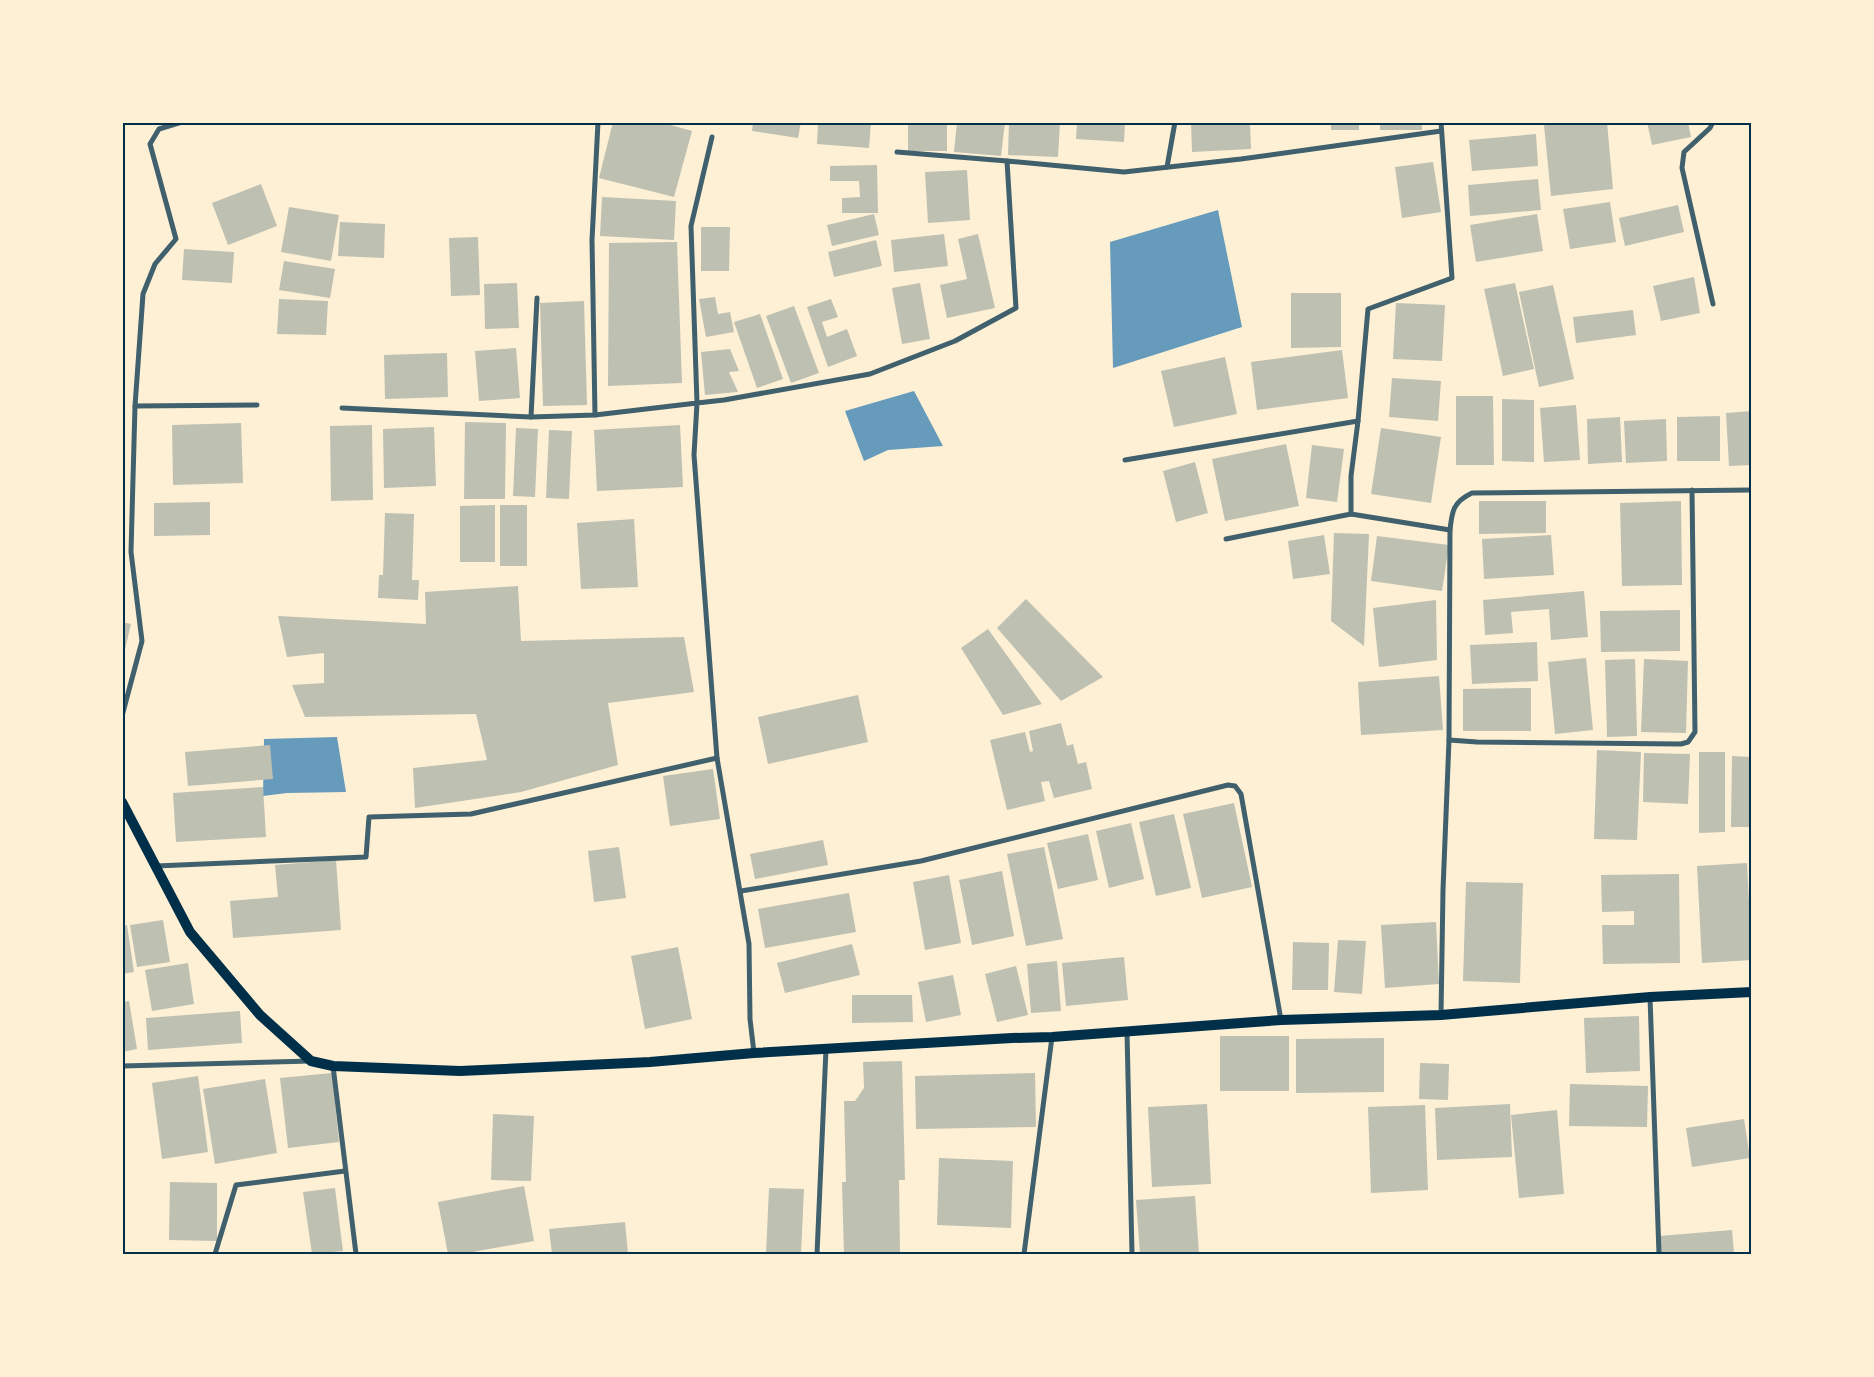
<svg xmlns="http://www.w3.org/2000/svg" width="1874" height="1377" viewBox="0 0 1874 1377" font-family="'Open Sans',sans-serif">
<rect width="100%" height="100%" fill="#fdf0d5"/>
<g fill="#669bbc">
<polygon points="1218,210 1242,327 1113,368 1110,242"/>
<polygon points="914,391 943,446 888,450 864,461 845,411"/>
<polygon points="337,737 346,792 287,793 263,796 264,739"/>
</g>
<g fill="#bec0b2">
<polygon points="613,122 660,122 692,131 674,197 599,178"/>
<polygon points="753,122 801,122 798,138 752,131"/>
<polygon points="818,122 871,122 869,148 817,144"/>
<rect x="908" y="122" width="39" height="29"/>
<polygon points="957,122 1005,122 1001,156 954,152"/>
<polygon points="1009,122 1060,122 1058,157 1008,155"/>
<polygon points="1077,122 1125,122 1124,142 1076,139"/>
<polygon points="1191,122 1250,122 1251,149 1192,152"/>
<rect x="1331" y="122" width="28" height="8"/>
<rect x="1380" y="122" width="42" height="8"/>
<polygon points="1571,122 1607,122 1613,189 1551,196 1544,125"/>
<polygon points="1647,122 1688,122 1691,137 1652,145"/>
<polygon points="1536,134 1538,166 1472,171 1469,140"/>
<polygon points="1433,162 1441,212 1402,218 1395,167"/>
<polygon points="877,165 878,213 842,213 842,198 860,197 859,181 830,181 830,166"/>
<polygon points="967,170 970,220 928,223 925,172"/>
<polygon points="1538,179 1541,210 1470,216 1468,185"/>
<polygon points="261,184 277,226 228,245 212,203"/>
<polygon points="602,197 676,201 674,240 600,236"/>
<polygon points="1610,202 1616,242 1570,249 1563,209"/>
<polygon points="1678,205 1684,232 1625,246 1619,218"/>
<polygon points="289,207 339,215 331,261 281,252"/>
<polygon points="874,214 879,235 832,246 827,225"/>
<polygon points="1537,214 1543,251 1476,262 1470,225"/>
<polygon points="340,222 385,224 384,258 338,256"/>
<polygon points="701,227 730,227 729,271 701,271"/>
<polygon points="944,234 948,266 894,272 891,240"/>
<polygon points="978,234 995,308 947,318 940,285 967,279 958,239"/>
<polygon points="478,237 480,295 451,296 449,238"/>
<polygon points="876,240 882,266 834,277 828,252"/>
<polygon points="677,242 682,383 608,386 609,243"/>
<polygon points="184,249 234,252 232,283 182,280"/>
<polygon points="284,261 335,269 330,298 279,290"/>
<polygon points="1694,277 1700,313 1661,321 1653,286"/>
<polygon points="517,283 519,328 485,329 484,284"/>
<polygon points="920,283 930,339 902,344 892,288"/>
<polygon points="1515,283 1534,369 1503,376 1484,289"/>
<polygon points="1553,285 1574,379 1539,387 1519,292"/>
<polygon points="1291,293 1341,293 1341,347 1291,348"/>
<polygon points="715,297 718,314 730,312 734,332 706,337 699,299"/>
<polygon points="279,299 328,301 326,335 277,334"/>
<polygon points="831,299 838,317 822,322 827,337 847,329 857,356 828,367 807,307"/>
<polygon points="584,301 587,405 543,406 540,303"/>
<polygon points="1396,303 1445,305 1442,361 1393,359"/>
<polygon points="794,306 819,373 791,383 766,316"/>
<polygon points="1633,310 1636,335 1576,343 1573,317"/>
<polygon points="760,314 783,379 757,388 734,322"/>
<polygon points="516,348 520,398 479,401 475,351"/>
<polygon points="730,349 739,371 729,372 738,392 705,395 701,352"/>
<polygon points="1342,350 1348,398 1257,410 1251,362"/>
<polygon points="447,353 448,397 385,399 384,355"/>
<polygon points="1225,357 1237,414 1174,427 1161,371"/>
<polygon points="1392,378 1441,381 1438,421 1389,417"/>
<polygon points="1456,396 1493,396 1494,465 1456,465"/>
<polygon points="1502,399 1534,400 1534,462 1502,461"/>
<polygon points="1576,405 1580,460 1544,462 1540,408"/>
<polygon points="1752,411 1752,465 1729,466 1726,413"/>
<polygon points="1720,416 1720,461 1677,461 1677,417"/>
<polygon points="1620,417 1622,462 1588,464 1587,419"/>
<polygon points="1666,419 1667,461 1626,463 1624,421"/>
<polygon points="465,422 506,423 505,499 464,499"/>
<polygon points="241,423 243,483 173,485 172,425"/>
<polygon points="372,425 373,500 331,501 330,426"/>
<polygon points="680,425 683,487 597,491 594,430"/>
<polygon points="434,427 436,486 384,488 383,429"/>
<polygon points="516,428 538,429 535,497 513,496"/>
<polygon points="1381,428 1441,437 1431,503 1371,494"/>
<polygon points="549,430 572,431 569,499 546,498"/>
<polygon points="1286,444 1299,506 1225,521 1212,459"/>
<polygon points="1312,445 1344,449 1337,502 1306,498"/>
<polygon points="1195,462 1208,513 1176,522 1163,471"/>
<polygon points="1479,501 1546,501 1546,533 1479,534"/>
<polygon points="1681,501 1682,585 1622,586 1620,503"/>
<polygon points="210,502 210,535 154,536 154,503"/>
<polygon points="495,505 495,562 460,562 460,506"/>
<rect x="500" y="505" width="27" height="61"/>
<polygon points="385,513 414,514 412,580 419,580 418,600 378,598 379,575 383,575"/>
<polygon points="634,519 638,587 581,589 577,523"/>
<polygon points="1334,533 1369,534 1364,646 1331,621"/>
<polygon points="1324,535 1330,574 1293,579 1288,541"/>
<polygon points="1551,535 1554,575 1484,579 1482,539"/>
<polygon points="1377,536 1449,545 1442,591 1371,581"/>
<polygon points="518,586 521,641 684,637 694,692 608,703 618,765 521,792 415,808 413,768 487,760 476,714 305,717 292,685 324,683 324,653 287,657 278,616 426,624 425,592"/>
<polygon points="1584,591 1588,637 1551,640 1549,609 1511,612 1513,633 1485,635 1483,600"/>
<polygon points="1026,599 1103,677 1061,701 997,628"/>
<polygon points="1436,600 1437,660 1379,667 1373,608"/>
<polygon points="1680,610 1680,651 1601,652 1600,611"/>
<polygon points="122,622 131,624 123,658 122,658"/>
<polygon points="988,629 1042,704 1003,715 961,648"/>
<polygon points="1537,642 1538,681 1472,684 1470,645"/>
<polygon points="1586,658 1593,730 1555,734 1548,662"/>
<polygon points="1635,659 1637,736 1607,737 1605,660"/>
<polygon points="1644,659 1688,661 1686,733 1641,732"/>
<polygon points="1439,676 1443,730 1361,735 1358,682"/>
<polygon points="1531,688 1531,731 1463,731 1463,689"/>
<polygon points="858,695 868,742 768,764 758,717"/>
<polygon points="1061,723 1067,746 1073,744 1078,764 1086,762 1092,789 1054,798 1049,781 1041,782 1045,801 1007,810 990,740 1025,732 1030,752 1033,751 1029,731"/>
<polygon points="270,745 273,779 188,786 185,752"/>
<polygon points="1597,750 1641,752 1637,840 1594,839"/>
<polygon points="1699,752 1725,752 1725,832 1699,833"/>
<polygon points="1644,753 1690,754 1688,804 1643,802"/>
<polygon points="1732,756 1752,757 1752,827 1731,827"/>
<polygon points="713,769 720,819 670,826 663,776"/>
<polygon points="263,787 266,837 176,842 173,793"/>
<polygon points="1234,803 1252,887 1202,898 1183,814"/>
<polygon points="1174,814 1191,888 1156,896 1139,822"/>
<polygon points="1131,823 1144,879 1109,888 1096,831"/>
<polygon points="1088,834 1098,880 1058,889 1047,843"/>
<polygon points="823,840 828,865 755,879 750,854"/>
<polygon points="619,847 626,898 594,902 588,851"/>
<polygon points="1044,847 1063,939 1026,946 1007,854"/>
<polygon points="336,860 341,930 233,938 230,901 278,897 275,865"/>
<polygon points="1747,863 1752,960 1702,963 1697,866"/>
<polygon points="1002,871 1014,936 972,945 959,880"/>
<polygon points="1679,874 1680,963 1603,964 1602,925 1634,925 1634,911 1602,912 1601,875"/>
<polygon points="949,875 961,943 925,950 913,882"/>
<polygon points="1466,882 1523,883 1520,983 1463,981"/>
<polygon points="849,893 856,932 765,948 758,909"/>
<polygon points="163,920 170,962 137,967 130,925"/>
<polygon points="1436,922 1439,984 1385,988 1381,925"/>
<polygon points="127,925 134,972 122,974 122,926"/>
<polygon points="1338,940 1366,941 1362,994 1334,992"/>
<polygon points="1293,942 1329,943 1328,990 1292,990"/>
<polygon points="852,944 860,975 785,993 777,963"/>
<polygon points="678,947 692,1019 645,1029 631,956"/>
<polygon points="1124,957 1128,1000 1066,1006 1062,963"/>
<polygon points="1057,961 1061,1011 1031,1013 1027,964"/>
<polygon points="188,963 194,1004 152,1011 145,970"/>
<polygon points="1016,966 1028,1015 997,1022 985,974"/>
<polygon points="953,975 961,1015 926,1022 918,982"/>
<polygon points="852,995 912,995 913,1022 852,1023"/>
<polygon points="129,1001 137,1049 122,1052 122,1002"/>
<polygon points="240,1011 242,1043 148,1050 146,1018"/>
<polygon points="1639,1016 1640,1071 1586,1073 1584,1018"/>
<rect x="1220" y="1036" width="69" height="55"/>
<polygon points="1384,1038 1384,1092 1296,1093 1296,1039"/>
<polygon points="902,1061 905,1180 899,1180 900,1254 844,1254 842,1182 846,1182 844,1101 855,1101 864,1088 863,1062"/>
<polygon points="1420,1063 1449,1064 1448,1100 1419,1099"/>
<polygon points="332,1073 339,1142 288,1148 280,1078"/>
<polygon points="1035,1073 1036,1127 916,1129 915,1076"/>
<polygon points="198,1076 208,1152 162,1159 152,1083"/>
<polygon points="265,1079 277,1153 215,1164 203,1089"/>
<polygon points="1570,1084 1648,1086 1647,1127 1569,1126"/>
<polygon points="1207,1104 1211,1184 1152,1187 1148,1107"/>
<polygon points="1510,1104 1512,1157 1437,1160 1435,1108"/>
<polygon points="1425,1105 1428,1190 1371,1193 1368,1107"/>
<polygon points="1557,1110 1564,1194 1519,1198 1511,1115"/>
<polygon points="493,1114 534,1116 531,1181 491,1180"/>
<polygon points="1744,1119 1750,1158 1692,1167 1686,1128"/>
<polygon points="939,1158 1013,1161 1011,1228 937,1225"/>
<polygon points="170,1182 217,1183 217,1241 169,1240"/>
<polygon points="524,1186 534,1241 461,1254 448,1254 438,1202"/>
<polygon points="335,1188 343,1251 312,1254 303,1192"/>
<polygon points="769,1188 804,1189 801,1254 766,1254"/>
<polygon points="1195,1196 1199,1254 1140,1254 1136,1200"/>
<polygon points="625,1222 628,1254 552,1254 549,1229"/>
<polygon points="1732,1230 1734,1254 1660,1254 1659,1236"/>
</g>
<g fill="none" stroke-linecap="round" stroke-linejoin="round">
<g stroke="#3f606c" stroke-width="5">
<polyline points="897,152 1007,161"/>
<polyline points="1167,167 1175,122"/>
<polyline points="1713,304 1682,168 1684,152 1710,128 1713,122"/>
<polyline points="135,406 257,405"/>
<polyline points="342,408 531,417 595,415 697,403 691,226 712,137"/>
<polyline points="595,415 592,240 598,122"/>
<polyline points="531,417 537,298"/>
<polyline points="1125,460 1358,421"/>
<polyline points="1351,514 1351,476 1358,421 1368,309 1452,278 1441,122"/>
<path d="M1450,530C1452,511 1453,502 1472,493L1752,490"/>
<polyline points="1226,539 1351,514 1450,530 1449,740 1443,890 1441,1015"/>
<polyline points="122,716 142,641 131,552 135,406 143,294 155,264 176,239 150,144 159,129 182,122"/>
<polyline points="1449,740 1477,742 1681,744 1688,742 1695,732 1692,490"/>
<polyline points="156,866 366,857 369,817 471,814 717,758"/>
<polyline points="741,891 921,861 1228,785 1235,786 1241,794 1281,1020"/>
<polyline points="1650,997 1659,1254"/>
<polyline points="1127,1032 1132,1254"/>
<polyline points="754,1053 750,1019 749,944 717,758 694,455 697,403 724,400 870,374 955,341 1016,308 1007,161 1124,172 1241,159 1441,131"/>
<polyline points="122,1066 311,1061"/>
<polyline points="333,1066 356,1254"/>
<polyline points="215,1254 236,1185 345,1171"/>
<polyline points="817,1254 826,1049"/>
<polyline points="1024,1254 1052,1037"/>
</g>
<polyline stroke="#003049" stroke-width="10" points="122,802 190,932 260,1015 311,1061 333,1066 460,1071 650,1062 754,1053 1012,1038 1052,1037 1281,1020 1441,1015 1650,997 1752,992"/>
</g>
<rect width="1874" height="1377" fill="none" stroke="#fdf0d5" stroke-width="248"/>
<rect x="124" y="124" width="1626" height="1129" fill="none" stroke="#003049" stroke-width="2"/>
</svg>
